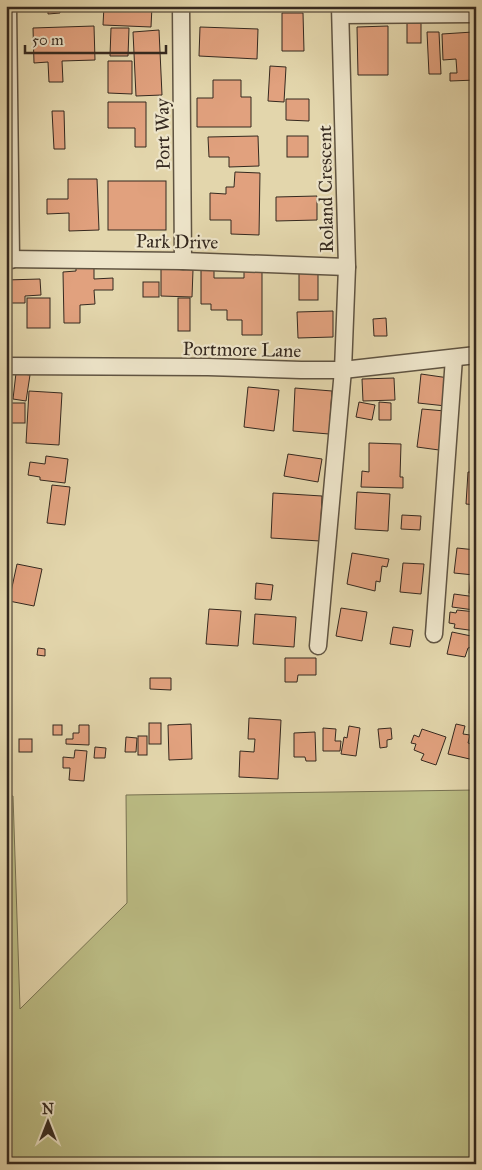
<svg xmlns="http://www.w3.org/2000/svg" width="482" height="1170" viewBox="0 0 482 1170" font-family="'IM FELL Great Primer',serif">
<rect width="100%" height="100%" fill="#e3d6ac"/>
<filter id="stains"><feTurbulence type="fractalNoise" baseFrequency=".004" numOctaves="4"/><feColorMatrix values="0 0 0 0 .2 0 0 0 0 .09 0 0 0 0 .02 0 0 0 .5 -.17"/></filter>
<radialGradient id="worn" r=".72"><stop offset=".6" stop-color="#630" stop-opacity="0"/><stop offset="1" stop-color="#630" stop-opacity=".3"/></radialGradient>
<polygon fill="#bbbc84" stroke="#787252" points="476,790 476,1164 6,1164 6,796 13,796 20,1009 127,903 126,795"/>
<g fill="#e1a17e" stroke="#35291f">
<polygon points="48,6 59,6 60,13 48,14"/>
<polygon points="104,6 152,6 151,27 103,25"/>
<polygon points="282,13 303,13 304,51 282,51"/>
<rect x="407" y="23" width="14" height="20"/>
<polygon points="94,26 95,60 62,61 63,82 49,82 48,62 34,63 33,28"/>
<polygon points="388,26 388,75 358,75 357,27"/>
<polygon points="200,27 258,29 257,59 199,56"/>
<polygon points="111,28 129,28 128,56 110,56"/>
<polygon points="159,30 162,95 136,96 133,32"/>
<polygon points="427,32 439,32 441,74 429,74"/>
<polygon points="473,32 474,47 476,47 476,80 450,81 450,73 457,73 456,59 443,60 442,34"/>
<polygon points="108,61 132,61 132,94 108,93"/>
<polygon points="270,66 286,67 284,102 268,101"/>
<polygon points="213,80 241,80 241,97 251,97 251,127 197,127 197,98 213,98"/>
<polygon points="286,99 309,99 309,121 286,120"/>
<polygon points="108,102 146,102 146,147 135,147 135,128 108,128"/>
<polygon points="52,111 64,111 65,149 54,149"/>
<polygon points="258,136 259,166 229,167 229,157 209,157 208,137"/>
<rect x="287" y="136" width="21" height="21"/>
<polygon points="235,172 260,173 259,235 231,234 231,220 210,220 210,193 226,194 226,187 234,187"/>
<polygon points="68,179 97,179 99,230 69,231 69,213 47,214 47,199 68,199"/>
<rect x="108" y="181" width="58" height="49"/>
<polygon points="317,196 317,220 276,221 276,197"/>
<polygon points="94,261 94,279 113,278 113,290 94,290 95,304 80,305 80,323 64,323 63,272 76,271 76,262"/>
<polygon points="201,268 214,269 214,278 244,278 244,269 262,269 262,335 242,335 242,320 227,320 227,310 211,310 211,304 201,304"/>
<polygon points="161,269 193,270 192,297 161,296"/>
<rect x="299" y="270" width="19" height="30"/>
<polygon points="40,279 41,295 25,296 25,303 7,303 6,280"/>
<rect x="143" y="282" width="16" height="15"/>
<rect x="27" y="298" width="23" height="30"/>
<rect x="178" y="298" width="12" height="33"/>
<polygon points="333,311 333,337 298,338 297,312"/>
<polygon points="386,318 387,336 374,336 373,319"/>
<polygon points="16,373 30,375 26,401 13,399"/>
<polygon points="421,374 449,378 446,406 418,403"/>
<polygon points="394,378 395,400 363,401 362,379"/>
<polygon points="248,387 279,390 274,431 244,427"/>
<polygon points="295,388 332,391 329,434 293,431"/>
<polygon points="29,391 62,393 59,445 26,443"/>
<polygon points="359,402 375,405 372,420 356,417"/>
<polygon points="379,402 391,403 391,420 379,420"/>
<rect x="6" y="403" width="19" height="20"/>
<polygon points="422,409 445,411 439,450 417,447"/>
<polygon points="369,443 401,444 400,477 403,477 403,488 361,487 362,471 369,472"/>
<polygon points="288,454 322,459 318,482 284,476"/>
<polygon points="46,456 68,459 65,483 40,480 40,477 28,475 30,462 45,464"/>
<polygon points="468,472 476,472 476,505 466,504"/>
<polygon points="52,485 70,487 65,525 47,523"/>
<polygon points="357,492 390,494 388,531 355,529"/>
<polygon points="273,493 322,496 320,541 271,538"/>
<polygon points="402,515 421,516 420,530 401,529"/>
<polygon points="457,548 476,550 474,575 454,573"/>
<polygon points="352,553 389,559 387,567 382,566 380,582 376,581 375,591 347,584"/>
<polygon points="403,563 424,564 421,594 400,592"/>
<polygon points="17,564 42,569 34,606 9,601"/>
<polygon points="471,576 476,576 476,594 469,593"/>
<polygon points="256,583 273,585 271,600 255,599"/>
<polygon points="454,594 476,597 474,610 452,607"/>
<polygon points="341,608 367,612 362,641 336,636"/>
<polygon points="209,609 241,611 238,646 206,644"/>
<polygon points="457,610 476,612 476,631 454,628 455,624 449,623 450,612 456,613"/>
<polygon points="255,614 296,617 294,647 253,644"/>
<polygon points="393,627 413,630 410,647 390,644"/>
<polygon points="452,632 476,637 476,646 468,648 465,657 447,654"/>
<polygon points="38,648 45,649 45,656 37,655"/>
<polygon points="285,658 316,658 316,675 298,675 297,682 285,682"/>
<polygon points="150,678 171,678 171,690 150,689"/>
<polygon points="249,718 281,720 278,779 239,777 240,751 254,752 255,739 248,739"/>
<rect x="149" y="723" width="12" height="21"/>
<polygon points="191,724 192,759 169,760 168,725"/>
<polygon points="456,724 465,726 463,734 470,735 468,743 476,745 474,760 448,754"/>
<rect x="53" y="725" width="9" height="10"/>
<polygon points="79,725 89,725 89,745 66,744 66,739 73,739 73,733 79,733"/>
<polygon points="349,726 360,728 356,756 341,754 344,737 347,738"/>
<polygon points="323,728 336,729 335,741 341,741 340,751 323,751"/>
<polygon points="391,728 392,739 387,740 387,747 380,748 378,729"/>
<polygon points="422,729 446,737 436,765 421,760 424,754 414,750 416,744 411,743 414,735 419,737"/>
<polygon points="315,732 316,761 306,761 305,757 294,757 294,733"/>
<rect x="138" y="736" width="9" height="19"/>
<polygon points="126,737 137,738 136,752 125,752"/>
<rect x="19" y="739" width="13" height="13"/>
<polygon points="95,747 106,748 105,758 94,758"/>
<polygon points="75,750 87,751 84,781 69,780 70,768 63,768 63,757 74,758"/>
</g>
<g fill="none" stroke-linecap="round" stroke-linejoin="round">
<defs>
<g id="street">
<polyline points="8,6 11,260"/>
<polyline points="181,6 183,261"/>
<polyline points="341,15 473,14 476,12"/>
<polyline points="6,259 183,261 347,267"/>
<polyline points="6,366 208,367 301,370 343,370 476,355"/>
<polyline points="434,634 454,358"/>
<polyline points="318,646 343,370 347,267 340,6"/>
</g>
</defs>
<use href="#street" stroke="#605442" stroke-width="19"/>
<use href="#street" stroke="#ede4c9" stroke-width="16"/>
</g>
<g text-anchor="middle" stroke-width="4.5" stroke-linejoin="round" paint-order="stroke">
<g font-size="19" fill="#35291f" stroke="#ede4c9">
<text transform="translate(162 134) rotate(-91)" y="7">Port Way</text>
<text transform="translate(325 189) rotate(-91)" y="7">Roland Crescent</text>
<text transform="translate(177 241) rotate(1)" y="7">Park Drive</text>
<text transform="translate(242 349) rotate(1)" y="7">Portmore Lane</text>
</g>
</g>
<rect width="482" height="1170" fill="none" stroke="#e3d6ac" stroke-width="25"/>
<rect x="8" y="8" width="467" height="1155" fill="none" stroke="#35291f" stroke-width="2.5"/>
<rect x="12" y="12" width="457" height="1145" fill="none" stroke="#35291f"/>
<g transform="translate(48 1122)" stroke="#ede4c9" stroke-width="4" paint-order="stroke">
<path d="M0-4L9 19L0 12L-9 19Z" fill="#35291f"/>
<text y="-8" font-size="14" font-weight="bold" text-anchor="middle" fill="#35291f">N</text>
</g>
<path d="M25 45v8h141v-8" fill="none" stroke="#35291f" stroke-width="2.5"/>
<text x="32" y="45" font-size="15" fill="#35291f" stroke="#ede4c9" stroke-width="4" paint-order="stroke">50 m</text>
<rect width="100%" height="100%" filter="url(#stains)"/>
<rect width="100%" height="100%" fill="url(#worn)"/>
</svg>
